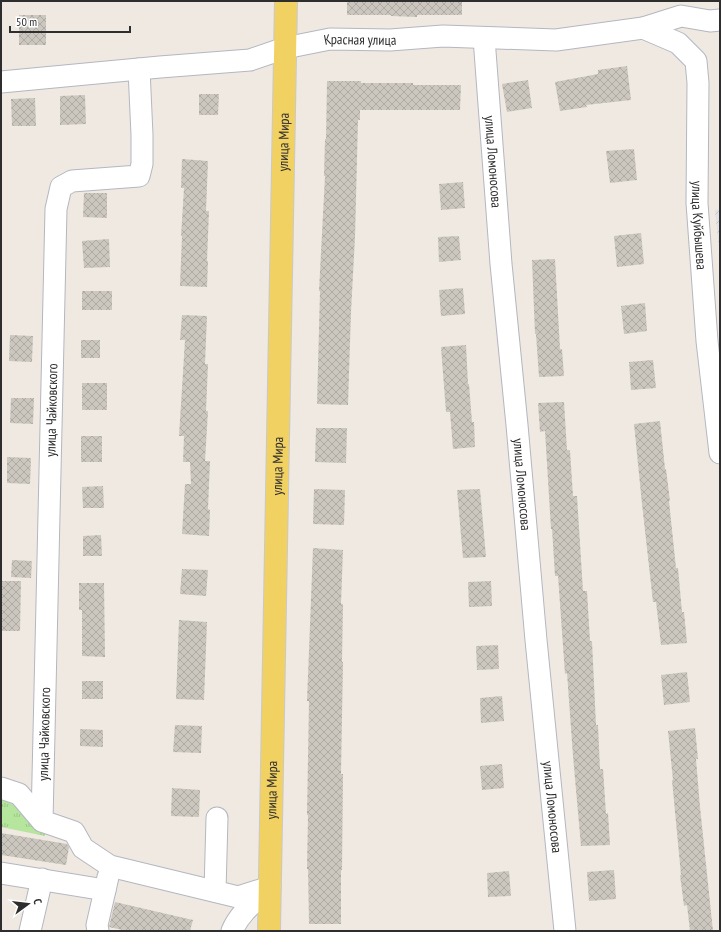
<svg xmlns="http://www.w3.org/2000/svg" width="721" height="932" viewBox="0 0 721 932" font-family="'PT Sans Narrow',sans-serif">
<defs>
<pattern id="industrial-furrows" width="10" height="10" patternUnits="userSpaceOnUse"><rect width="10" height="10" fill="#e3e1e8"/><path d="M-1 1l2-2M0 10L10 0M9 11l2-2" fill="none" stroke="#c3c1c7"/></pattern>
<pattern id="park-tufts" width="24" height="20" patternUnits="userSpaceOnUse"><rect width="24" height="20" fill="#b6e59e"/><path d="M3 7l-1-3M5 7V3M7 7l1-3M15 17l-1-3M17 17v-4M19 17l1-3" fill="none" stroke="#9dc588"/></pattern>
<pattern id="building-cross-hatch" width="8" height="8" patternUnits="userSpaceOnUse"><rect width="8" height="8" fill="#cbc7bf"/><path d="M0 0l8 8M0 8l8-8" fill="none" stroke="#afaba4"/></pattern>
</defs>
<rect width="100%" height="100%" fill="#efe9e1"/>
<polygon fill="url(#industrial-furrows)" points="720,209 720,258 715,210"/>
<polygon fill="url(#park-tufts)" points="1,798 29,813 45,831 45,836 1,827"/>
<g fill="url(#building-cross-hatch)">
<polygon points="347,1 462,1 462,15 417,15 417,17 391,16 391,15 347,15"/>
<rect x="19" y="15" width="27" height="30"/>
<polygon points="627,66 631,100 586,105 587,107 560,111 555,82 598,74 598,70"/>
<polygon points="528,80 532,108 507,112 502,84"/>
<polygon points="327,81 361,81 361,83 413,83 413,85 461,85 460,110 360,110 360,120 358,120 355,237 351,312 348,405 317,404 320,291 319,291 325,176 324,176 325,139 326,139"/>
<polygon points="199,94 219,94 218,115 199,115"/>
<polygon points="85,95 86,124 60,125 60,96"/>
<polygon points="35,98 36,126 12,126 11,99"/>
<polygon points="634,149 637,180 610,183 606,151"/>
<polygon points="182,159 208,161 206,211 209,211 207,261 208,261 207,287 180,286 182,236 181,236 184,188 181,188"/>
<polygon points="463,182 465,208 441,210 439,184"/>
<polygon points="84,193 107,193 107,218 83,217"/>
<polygon points="641,233 644,264 617,267 614,236"/>
<polygon points="459,236 461,260 439,262 438,237"/>
<polygon points="109,239 110,267 84,268 82,241"/>
<polygon points="555,259 560,349 562,349 564,376 539,377 536,334 535,334 532,260"/>
<polygon points="463,288 465,314 441,316 439,290"/>
<rect x="82" y="291" width="30" height="19"/>
<polygon points="645,303 647,331 624,334 621,306"/>
<polygon points="182,315 207,316 205,364 208,364 206,411 208,411 205,461 210,461 208,509 210,510 209,536 182,534 185,484 191,484 190,462 183,462 184,436 179,436 185,340 180,340"/>
<polygon points="10,335 33,336 32,362 9,361"/>
<rect x="81" y="340" width="19" height="18"/>
<polygon points="466,345 468,384 469,384 472,422 474,422 475,447 453,449 450,412 446,412 441,347"/>
<polygon points="653,360 656,388 631,390 629,362"/>
<rect x="82" y="383" width="25" height="27"/>
<polygon points="11,398 34,398 33,424 10,423"/>
<polygon points="564,402 567,450 570,450 573,496 577,496 583,591 587,591 590,641 592,641 596,725 598,725 600,769 603,769 606,814 608,813 610,845 581,846 573,756 567,673 565,674 558,576 555,576 552,529 551,529 545,431 540,432 538,403"/>
<polygon points="660,421 665,469 666,469 670,501 669,501 676,568 678,568 682,612 684,612 687,643 661,645 656,602 653,602 642,504 634,424"/>
<polygon points="316,428 347,428 346,463 315,462"/>
<rect x="81" y="436" width="21" height="26"/>
<polygon points="7,457 31,458 30,484 7,483"/>
<polygon points="103,486 104,508 83,508 82,487"/>
<polygon points="314,489 345,490 344,525 313,524"/>
<polygon points="480,489 486,557 463,558 457,490"/>
<polygon points="101,535 102,556 83,556 83,536"/>
<polygon points="313,548 343,550 341,604 343,604 342,662 343,662 341,774 343,774 342,870 341,870 341,924 309,924 308,869 307,869 308,815 307,815 309,701 307,701"/>
<polygon points="12,560 32,561 31,578 11,577"/>
<polygon points="182,569 208,570 206,596 180,594"/>
<polygon points="1,581 21,581 20,631 1,631"/>
<polygon points="491,581 492,606 469,607 468,582"/>
<polygon points="79,583 104,583 105,657 82,656 82,610 79,610"/>
<polygon points="179,620 207,622 204,700 176,699"/>
<polygon points="498,645 499,669 477,670 476,646"/>
<polygon points="687,672 690,702 664,705 661,675"/>
<rect x="82" y="681" width="21" height="18"/>
<polygon points="502,696 504,721 481,723 480,698"/>
<polygon points="175,725 202,726 201,753 173,752"/>
<polygon points="695,728 698,759 696,759 700,807 713,931 690,931 687,905 684,906 680,875 681,875 672,780 673,780 668,731"/>
<polygon points="80,729 103,730 103,747 80,746"/>
<polygon points="502,764 504,788 482,790 480,766"/>
<polygon points="172,788 200,790 199,817 171,816"/>
<polygon points="1,833 67,844 69,847 66,865 1,855"/>
<polygon points="614,870 616,899 589,901 587,872"/>
<polygon points="509,871 511,896 488,897 487,873"/>
<polygon points="115,902 193,920 190,931 127,931 109,927"/>
</g>
<g fill="none" stroke-linecap="round" stroke-linejoin="round">
<defs>
<g id="minor">
<path id="s1" d="M643,28L678,43L696,61L698,83L697,203L707,341L720,453"/>
<path id="s2" d="M484,38L501,264L517,425L536,640L565,931"/>
<path id="s3" d="M1,82L160,67L250,60L285,48L330,39L390,40L443,36L556,40L643,28L681,16L710,21L720,20"/>
<polyline points="1,788 19,794 42,821 74,832 83,848 110,866 238,897 270,887"/>
<path id="s4" d="M42,821L56,209L61,187L72,181L139,176L142,164V135L139,69"/>
<polyline points="1,873 105,890"/>
<polyline points="215,891 217,818"/>
<polyline points="30,931 42,879"/>
<polyline points="98,931 97,925 108,877"/>
<path d="M232,931C239,914 254,902 267,890"/>
</g>
<g id="major">
<path id="s5" d="M269,931L286,1"/>
</g>
</defs>
<use href="#minor" stroke="#b4b7c1" stroke-width="23"/>
<use href="#major" stroke="#c9c9c9" stroke-width="24"/>
<use href="#minor" stroke="#fff" stroke-width="21"/>
<use href="#major" stroke="#f2d163" stroke-width="22"/>
</g>
<g text-anchor="middle" stroke-width="3" stroke-linejoin="round" paint-order="stroke">
<g font-size="14" fill="#2e2e2e" stroke="#fff">
<text dy="5" stroke="none"><textPath href="#s3" startOffset="363">Красная улица</textPath></text>
<text dy="5" stroke="none"><textPath href="#s5" startOffset="789">улица Мира</textPath></text>
<text dy="5" stroke="none"><textPath href="#s2" startOffset="124">улица Ломоносова</textPath></text>
<text dy="5" stroke="none"><textPath href="#s1" startOffset="228">улица Куйбышева</textPath></text>
<text dy="5" stroke="none"><textPath href="#s4" startOffset="411">улица Чайковского</textPath></text>
<text dy="5" stroke="none"><textPath href="#s5" startOffset="465">улица Мира</textPath></text>
<text dy="5" stroke="none"><textPath href="#s2" startOffset="448">улица Ломоносова</textPath></text>
<text dy="5" stroke="none"><textPath href="#s4" startOffset="87">улица Чайковского</textPath></text>
<text dy="5" stroke="none"><textPath href="#s5" startOffset="141">улица Мира</textPath></text>
<text dy="5" stroke="none"><textPath href="#s2" startOffset="772">улица Ломоносова</textPath></text>
</g>
</g>
<rect width="721" height="932" fill="none" stroke="#2e2e2e" stroke-width="4"/>
<g transform="translate(28 904) rotate(75)" stroke="#ffffff" stroke-width="3" paint-order="stroke">
<path d="M0-3L7 15L0 10L-7 15Z" fill="#2e2e2e"/>
<text y="-6" font-size="11" font-weight="bold" text-anchor="middle" fill="#2e2e2e">С</text>
</g>
<path d="M10 26v6h120v-6" fill="none" stroke="#2e2e2e" stroke-width="2"/>
<text x="16" y="26" font-size="12" fill="#2e2e2e" stroke="#ffffff" stroke-width="3" paint-order="stroke">50 m</text>
</svg>
